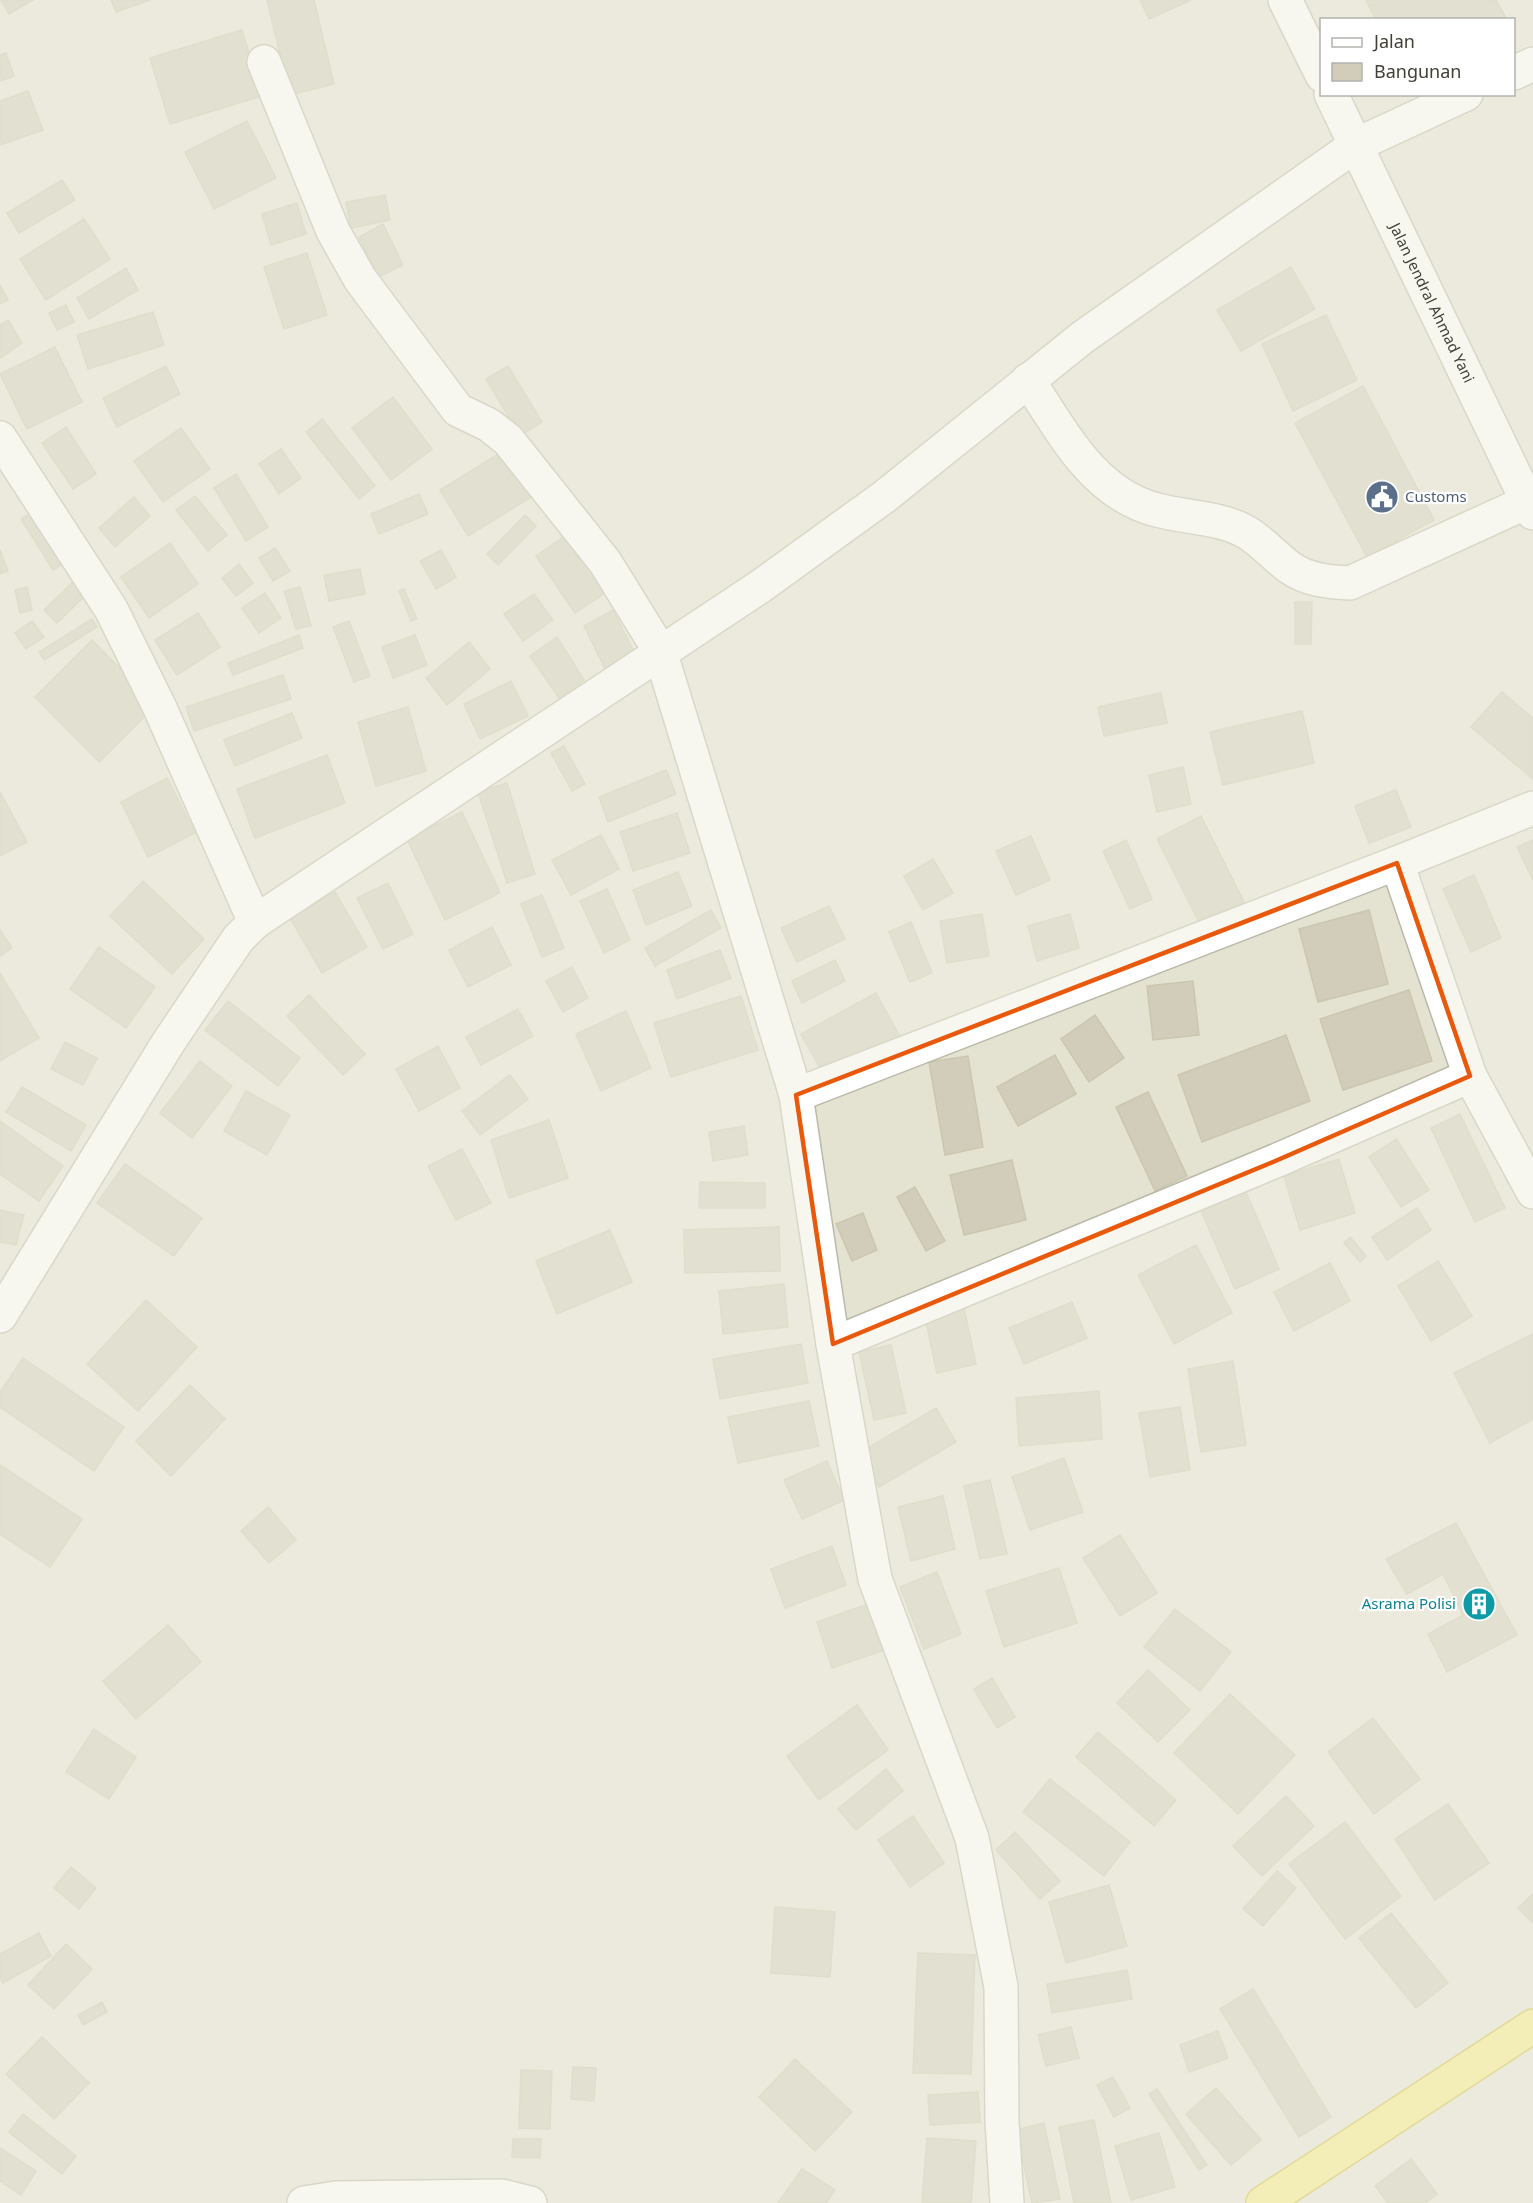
<svg xmlns="http://www.w3.org/2000/svg" width="1533" height="2203" viewBox="0 0 1533 2203" font-family="'Noto Sans',sans-serif">
<rect width="100%" height="100%" fill="#f0f0e4"/>
<path fill="#e4e3d2" fill-rule="evenodd" d="M0,0H1533V2203H0ZM1322,20H1514V94H1322Z"/>
<g fill="#d1cdba" stroke="#cbc7ae" stroke-width="1.5">
<polygon points="1,0 33,0 9,14"/>
<polygon points="111,0 150,0 116,12"/>
<polygon points="267,0 314,0 334,84 290,95"/>
<polygon points="1140,0 1191,0 1149,19"/>
<polygon points="1366,0 1496,0 1507,20 1376,20"/>
<polygon points="242,30 262,96 170,124 150,58"/>
<polygon points="6,53 14,76 0,81 0,55"/>
<polygon points="28,91 43,130 0,145 0,101"/>
<polygon points="247,121 276,178 214,209 185,152"/>
<polygon points="62,180 75,200 19,233 7,213"/>
<polygon points="385,195 390,220 351,228 346,202"/>
<polygon points="297,203 306,234 271,245 262,214"/>
<polygon points="84,219 110,259 46,300 20,259"/>
<polygon points="383,224 403,265 379,277 359,237"/>
<polygon points="307,253 327,315 284,329 264,267"/>
<polygon points="1291,267 1315,309 1241,351 1217,310"/>
<polygon points="126,268 138,290 89,319 77,298"/>
<polygon points="0,285 8,300 0,304"/>
<polygon points="66,305 74,322 57,330 49,313"/>
<polygon points="153,312 164,345 88,369 77,335"/>
<polygon points="1326,315 1357,380 1293,411 1262,344"/>
<polygon points="8,320 22,343 0,358 0,325"/>
<polygon points="55,347 82,402 27,429 0,374"/>
<polygon points="166,366 180,394 117,427 103,398"/>
<polygon points="508,366 542,422 520,436 486,379"/>
<polygon points="1363,386 1434,520 1367,557 1295,423"/>
<polygon points="393,397 432,449 391,480 352,428"/>
<polygon points="322,419 375,486 359,499 306,432"/>
<polygon points="66,427 96,474 73,489 42,443"/>
<polygon points="181,428 210,469 163,502 134,461"/>
<polygon points="508,448 536,494 468,536 440,490"/>
<polygon points="281,449 301,478 279,494 259,464"/>
<polygon points="236,474 268,527 246,541 214,488"/>
<polygon points="419,494 428,514 379,534 371,514"/>
<polygon points="195,496 227,535 208,551 176,510"/>
<polygon points="134,497 150,516 115,547 99,528"/>
<polygon points="43,506 74,557 53,570 21,519"/>
<polygon points="525,515 536,526 498,565 487,554"/>
<polygon points="569,533 608,591 575,613 536,556"/>
<polygon points="170,543 198,584 149,618 121,577"/>
<polygon points="275,548 290,571 273,581 259,558"/>
<polygon points="0,550 8,571 0,574"/>
<polygon points="441,550 456,577 436,589 420,561"/>
<polygon points="239,564 253,583 236,596 222,578"/>
<polygon points="360,569 365,594 329,601 324,575"/>
<polygon points="78,577 90,591 57,623 44,610"/>
<polygon points="27,587 32,610 20,613 15,590"/>
<polygon points="300,587 311,626 296,629 284,591"/>
<polygon points="404,589 417,619 411,621 399,591"/>
<polygon points="265,593 281,618 259,633 242,608"/>
<polygon points="534,594 553,620 523,641 504,614"/>
<polygon points="1295,602 1312,602 1311,644 1295,644"/>
<polygon points="613,610 637,658 607,673 584,626"/>
<polygon points="198,613 220,647 177,675 155,640"/>
<polygon points="92,619 97,627 44,660 39,652"/>
<polygon points="32,621 44,637 26,649 15,633"/>
<polygon points="349,621 370,676 354,682 333,627"/>
<polygon points="299,635 303,648 233,675 228,663"/>
<polygon points="415,635 427,665 393,678 382,647"/>
<polygon points="557,637 584,680 559,698 530,656"/>
<polygon points="92,640 156,705 99,762 35,697"/>
<polygon points="469,642 490,669 447,705 426,678"/>
<polygon points="283,675 291,699 194,731 186,707"/>
<polygon points="511,681 528,716 480,739 464,704"/>
<polygon points="1502,692 1533,718 1533,779 1471,727"/>
<polygon points="1161,693 1167,723 1104,736 1098,707"/>
<polygon points="408,707 426,771 376,786 358,722"/>
<polygon points="1302,711 1314,763 1223,785 1210,732"/>
<polygon points="292,713 302,738 235,766 224,740"/>
<polygon points="564,746 585,784 572,791 551,753"/>
<polygon points="327,755 345,803 255,838 237,789"/>
<polygon points="1183,767 1191,804 1157,812 1149,775"/>
<polygon points="666,770 676,794 608,822 599,797"/>
<polygon points="167,778 195,833 148,857 121,802"/>
<polygon points="507,783 535,874 507,883 478,792"/>
<polygon points="1396,790 1411,827 1369,843 1355,806"/>
<polygon points="0,792 27,842 0,856"/>
<polygon points="462,812 500,893 445,920 407,839"/>
<polygon points="677,813 690,853 633,871 620,832"/>
<polygon points="1201,816 1244,902 1200,924 1157,839"/>
<polygon points="601,835 619,869 571,895 552,860"/>
<polygon points="1031,836 1050,880 1016,895 996,851"/>
<polygon points="1126,840 1152,899 1130,909 1103,851"/>
<polygon points="1533,840 1533,880 1517,847"/>
<polygon points="933,859 953,893 923,910 904,876"/>
<polygon points="678,872 692,906 646,925 633,890"/>
<polygon points="1474,875 1501,938 1471,952 1443,889"/>
<polygon points="143,881 204,939 172,974 110,916"/>
<polygon points="388,883 413,934 383,949 357,898"/>
<polygon points="607,889 630,940 604,953 580,901"/>
<polygon points="335,892 367,947 322,973 290,918"/>
<polygon points="542,895 564,948 542,957 521,904"/>
<polygon points="829,906 845,939 797,962 781,928"/>
<polygon points="711,910 721,928 655,966 645,948"/>
<polygon points="1369,910 1388,984 1318,1002 1299,929"/>
<polygon points="982,914 989,956 947,963 940,921"/>
<polygon points="1070,914 1079,948 1037,961 1028,926"/>
<polygon points="911,922 932,973 910,982 889,932"/>
<polygon points="492,927 511,965 468,987 449,950"/>
<polygon points="0,930 12,948 0,956"/>
<polygon points="99,947 155,987 126,1028 70,989"/>
<polygon points="720,950 731,978 677,999 667,970"/>
<polygon points="835,960 845,981 802,1003 792,981"/>
<polygon points="572,967 588,998 563,1012 546,981"/>
<polygon points="0,973 39,1038 0,1061"/>
<polygon points="1193,981 1199,1035 1153,1040 1147,986"/>
<polygon points="1409,990 1432,1061 1343,1090 1320,1019"/>
<polygon points="876,993 900,1037 826,1078 801,1034"/>
<polygon points="309,995 365,1054 343,1075 287,1016"/>
<polygon points="741,996 758,1050 671,1077 654,1023"/>
<polygon points="228,1001 300,1058 278,1086 205,1030"/>
<polygon points="518,1009 533,1036 481,1065 466,1037"/>
<polygon points="626,1011 651,1068 601,1091 576,1034"/>
<polygon points="1095,1015 1124,1058 1089,1082 1061,1039"/>
<polygon points="1286,1035 1310,1101 1202,1142 1178,1075"/>
<polygon points="65,1042 97,1058 83,1085 51,1069"/>
<polygon points="438,1046 460,1088 419,1111 396,1069"/>
<polygon points="1055,1055 1076,1094 1018,1126 997,1087"/>
<polygon points="968,1056 983,1147 945,1155 929,1062"/>
<polygon points="200,1061 232,1086 192,1138 160,1113"/>
<polygon points="510,1075 528,1099 480,1135 462,1111"/>
<polygon points="22,1087 86,1125 71,1151 6,1112"/>
<polygon points="246,1091 290,1115 267,1155 224,1131"/>
<polygon points="1148,1092 1187,1176 1155,1191 1116,1107"/>
<polygon points="1460,1114 1505,1208 1475,1222 1431,1128"/>
<polygon points="549,1120 568,1178 509,1198 491,1140"/>
<polygon points="0,1121 63,1166 39,1201 0,1174"/>
<polygon points="744,1126 748,1155 713,1161 709,1132"/>
<polygon points="1396,1139 1429,1190 1401,1207 1369,1157"/>
<polygon points="462,1149 491,1203 456,1220 428,1166"/>
<polygon points="1339,1159 1355,1213 1300,1230 1284,1176"/>
<polygon points="1012,1160 1026,1220 964,1235 950,1175"/>
<polygon points="125,1164 202,1218 174,1256 97,1203"/>
<polygon points="700,1182 765,1183 765,1208 699,1208"/>
<polygon points="915,1187 945,1241 926,1251 897,1197"/>
<polygon points="1246,1192 1279,1269 1235,1289 1201,1211"/>
<polygon points="1417,1208 1431,1230 1387,1260 1372,1237"/>
<polygon points="0,1210 24,1215 16,1245 0,1242"/>
<polygon points="863,1213 877,1250 852,1261 836,1224"/>
<polygon points="779,1227 780,1271 685,1273 684,1230"/>
<polygon points="610,1230 632,1282 557,1314 536,1261"/>
<polygon points="1350,1237 1366,1256 1360,1262 1344,1243"/>
<polygon points="1196,1245 1232,1313 1174,1344 1138,1275"/>
<polygon points="1438,1261 1472,1316 1431,1341 1398,1286"/>
<polygon points="1330,1263 1350,1301 1294,1331 1274,1292"/>
<polygon points="784,1284 788,1327 723,1334 719,1291"/>
<polygon points="146,1300 197,1347 138,1411 87,1364"/>
<polygon points="1072,1302 1087,1338 1024,1364 1009,1328"/>
<polygon points="963,1304 976,1364 937,1373 924,1313"/>
<polygon points="1533,1334 1533,1419 1490,1443 1454,1373"/>
<polygon points="801,1344 808,1383 720,1399 713,1359"/>
<polygon points="891,1345 906,1413 874,1420 859,1352"/>
<polygon points="23,1358 124,1427 94,1471 0,1407 0,1392"/>
<polygon points="1233,1361 1246,1445 1201,1452 1188,1369"/>
<polygon points="190,1385 225,1419 171,1476 136,1441"/>
<polygon points="1099,1391 1102,1439 1019,1446 1016,1398"/>
<polygon points="809,1401 819,1446 738,1463 728,1417"/>
<polygon points="1180,1407 1190,1470 1150,1477 1139,1413"/>
<polygon points="936,1408 956,1442 879,1487 859,1453"/>
<polygon points="1064,1458 1083,1512 1030,1530 1012,1477"/>
<polygon points="827,1461 844,1500 802,1519 784,1480"/>
<polygon points="0,1465 82,1519 50,1567 0,1534"/>
<polygon points="990,1480 1007,1554 980,1559 964,1486"/>
<polygon points="943,1496 955,1549 911,1561 898,1507"/>
<polygon points="268,1507 296,1540 269,1563 241,1531"/>
<polygon points="1456,1523 1517,1635 1447,1672 1428,1634 1463,1615 1443,1574 1407,1594 1386,1559"/>
<polygon points="1120,1535 1157,1593 1120,1616 1083,1558"/>
<polygon points="832,1546 846,1585 785,1608 771,1569"/>
<polygon points="1059,1568 1077,1623 1004,1647 986,1591"/>
<polygon points="937,1572 961,1634 924,1649 900,1587"/>
<polygon points="874,1602 890,1648 832,1668 817,1622"/>
<polygon points="1175,1609 1231,1652 1200,1691 1144,1647"/>
<polygon points="168,1625 201,1662 136,1719 103,1681"/>
<polygon points="1148,1670 1190,1710 1158,1742 1117,1703"/>
<polygon points="992,1678 1015,1717 997,1728 974,1689"/>
<polygon points="1230,1694 1295,1755 1238,1814 1174,1753"/>
<polygon points="857,1705 888,1750 819,1800 787,1756"/>
<polygon points="1373,1718 1420,1779 1374,1814 1328,1752"/>
<polygon points="94,1729 136,1757 109,1799 66,1772"/>
<polygon points="1098,1732 1176,1800 1154,1826 1076,1757"/>
<polygon points="886,1769 903,1791 856,1830 838,1809"/>
<polygon points="1050,1779 1130,1842 1104,1876 1023,1812"/>
<polygon points="1286,1796 1314,1826 1262,1876 1233,1846"/>
<polygon points="1448,1804 1489,1863 1435,1900 1395,1839"/>
<polygon points="913,1816 944,1863 910,1887 878,1840"/>
<polygon points="1345,1822 1401,1896 1345,1939 1289,1864"/>
<polygon points="1015,1832 1060,1881 1040,1899 996,1850"/>
<polygon points="71,1867 96,1888 79,1909 54,1888"/>
<polygon points="1277,1871 1296,1888 1263,1926 1243,1909"/>
<polygon points="1109,1885 1127,1946 1066,1963 1049,1902"/>
<polygon points="1533,1894 1533,1923 1518,1908"/>
<polygon points="775,1907 835,1912 830,1977 771,1973"/>
<polygon points="1391,1913 1448,1983 1416,2008 1359,1938"/>
<polygon points="39,1933 51,1956 3,1983 0,1978 0,1954"/>
<polygon points="66,1944 92,1969 54,2009 28,1985"/>
<polygon points="918,1953 975,1955 971,2074 913,2073"/>
<polygon points="1127,1970 1132,1999 1052,2013 1047,1984"/>
<polygon points="1253,1989 1331,2117 1299,2137 1220,2009"/>
<polygon points="102,2002 107,2012 83,2025 78,2015"/>
<polygon points="1071,2027 1079,2058 1046,2066 1038,2035"/>
<polygon points="1218,2031 1228,2058 1189,2072 1180,2045"/>
<polygon points="42,2037 89,2083 54,2119 6,2074"/>
<polygon points="795,2059 852,2112 815,2151 759,2097"/>
<polygon points="573,2067 596,2068 594,2101 571,2099"/>
<polygon points="521,2070 552,2071 550,2129 519,2128"/>
<polygon points="1113,2077 1130,2108 1114,2117 1097,2085"/>
<polygon points="1216,2088 1261,2140 1231,2165 1186,2114"/>
<polygon points="1157,2089 1207,2165 1199,2170 1149,2094"/>
<polygon points="978,2092 980,2122 930,2125 928,2095"/>
<polygon points="23,2114 76,2156 62,2174 9,2132"/>
<polygon points="1094,2120 1111,2203 1074,2203 1059,2127"/>
<polygon points="1044,2123 1060,2199 1032,2203 1016,2130"/>
<polygon points="1159,2133 1175,2187 1131,2200 1115,2146"/>
<polygon points="927,2138 976,2141 971,2203 922,2203"/>
<polygon points="513,2139 541,2139 540,2158 512,2157"/>
<polygon points="0,2148 36,2171 21,2195 0,2181"/>
<polygon points="1411,2159 1437,2194 1425,2203 1388,2203 1375,2186"/>
<polygon points="802,2169 835,2190 826,2203 778,2203"/>
</g>
<g fill="none" stroke-linecap="round" stroke-linejoin="round">
<defs>
<g id="minor">
<polyline points="264,62 333,231 360,279 458,410 489,425 508,440 605,562 660,651 796,1095 833,1344 875,1579 972,1838 981,1884 1001,1987 1002,2121 1007,2203"/>
<path d="M1028,380C1062,431 1093,494 1157,510C1186,518 1220,517 1246,532C1262,541 1274,556 1289,567C1307,580 1328,582 1350,583L1527,502"/>
<polyline points="0,438 111,609 159,706 255,922"/>
<polyline points="1533,808 1397,863 1470,1076 1533,1192"/>
<polyline points="796,1095 1397,863"/>
<polyline points="833,1344 1273,1162 1470,1076"/>
<polyline points="304,2203 336,2198 502,2196 530,2203"/>
</g>
<g id="tertiary">
<polyline points="1285,0 1322,75"/>
<polyline points="1514,73 1533,64"/>
<path id="s1" d="M1331,94L1533,513"/>
<polyline points="0,1316 168,1043 238,939 255,922 761,586 884,497 1083,337 1356,145 1466,94"/>
</g>
<polyline id="trunk" points="1263,2203 1533,2026"/>
</defs>
<use href="#minor" stroke="#bbb9a7" stroke-width="36"/>
<use href="#tertiary" stroke="#bbb9a7" stroke-width="36"/>
<use href="#trunk" stroke="#d1bd3d" stroke-width="36"/>
<use href="#minor" stroke="#fff" stroke-width="33"/>
<use href="#tertiary" stroke="#fff" stroke-width="33"/>
<use href="#trunk" stroke="#f5ec81" stroke-width="33"/>
</g>
<path d="M0 0H1533V2203H0ZM1397,863L1470,1076L1273,1162L833,1344L796,1095Z" fill="#f0f0e4" fill-opacity=".55" fill-rule="evenodd"/>
<path fill="none" stroke="#e8590c" stroke-width="4.5" stroke-linejoin="round" d="M1397,863L1470,1076L1273,1162L833,1344L796,1095Z"/>
<defs>
<symbol id="civic-disc" viewBox="-11 -11 22 22"><circle r="9.5" fill="#5c6f8a" stroke="#fff"/><path d="M-.6-6.5H3V-4.5H.6V-3L4-1V1h2V6H-6V1h2V-1L-.6-3ZM-1.2 2.5V6h2.4V2.5Z" fill="#fff"/></symbol>
<symbol id="building-disc" viewBox="-11 -11 22 22"><circle r="9.5" fill="#0f9aa8" stroke="#fff"/><path d="M-4-6H4V6H1V3H-1V6H-4ZM-2.5-4.3h1.7v1.8h-1.7ZM.8-4.3h1.7v1.8H.8ZM-2.5-1h1.7V.8h-1.7ZM.8-1h1.7V.8H.8Z" fill="#fff"/></symbol>
</defs>
<g fill-rule="evenodd">
<use href="#civic-disc" x="1363" y="478" width="38" height="38"/>
<use href="#building-disc" x="1460" y="1585" width="38" height="38"/>
</g>
<g text-anchor="middle" stroke-width="4.5" stroke-linejoin="round" paint-order="stroke">
<g font-size="15" fill="#424034" stroke="#fff">
<text dy="5" stroke="none"><textPath href="#s1" startOffset="232">Jalan Jendral Ahmad Yani</textPath></text>
</g>
<g font-size="15" fill="#4e5e75" stroke="#fff" text-anchor="start">
<text x="1405" y="502">Customs</text>
</g>
<g font-size="15" fill="#0d838f" stroke="#fff" text-anchor="end">
<text x="1456" y="1609">Asrama Polisi</text>
</g>
</g>
<rect x="1320" y="18" width="195" height="78" fill="#ffffff" stroke="#b3b3ae" stroke-width="1.5"/>
<rect x="1332" y="38" width="30" height="9" fill="#ffffff" stroke="#b3b3ae" stroke-width="1.5"/>
<text x="1374" y="48" font-size="18" fill="#424034">Jalan</text>
<rect x="1332" y="63" width="30" height="18" fill="#d1cdba" stroke="#b3b3ae" stroke-width="1.5"/>
<text x="1374" y="78" font-size="18" fill="#424034">Bangunan</text>
</svg>
